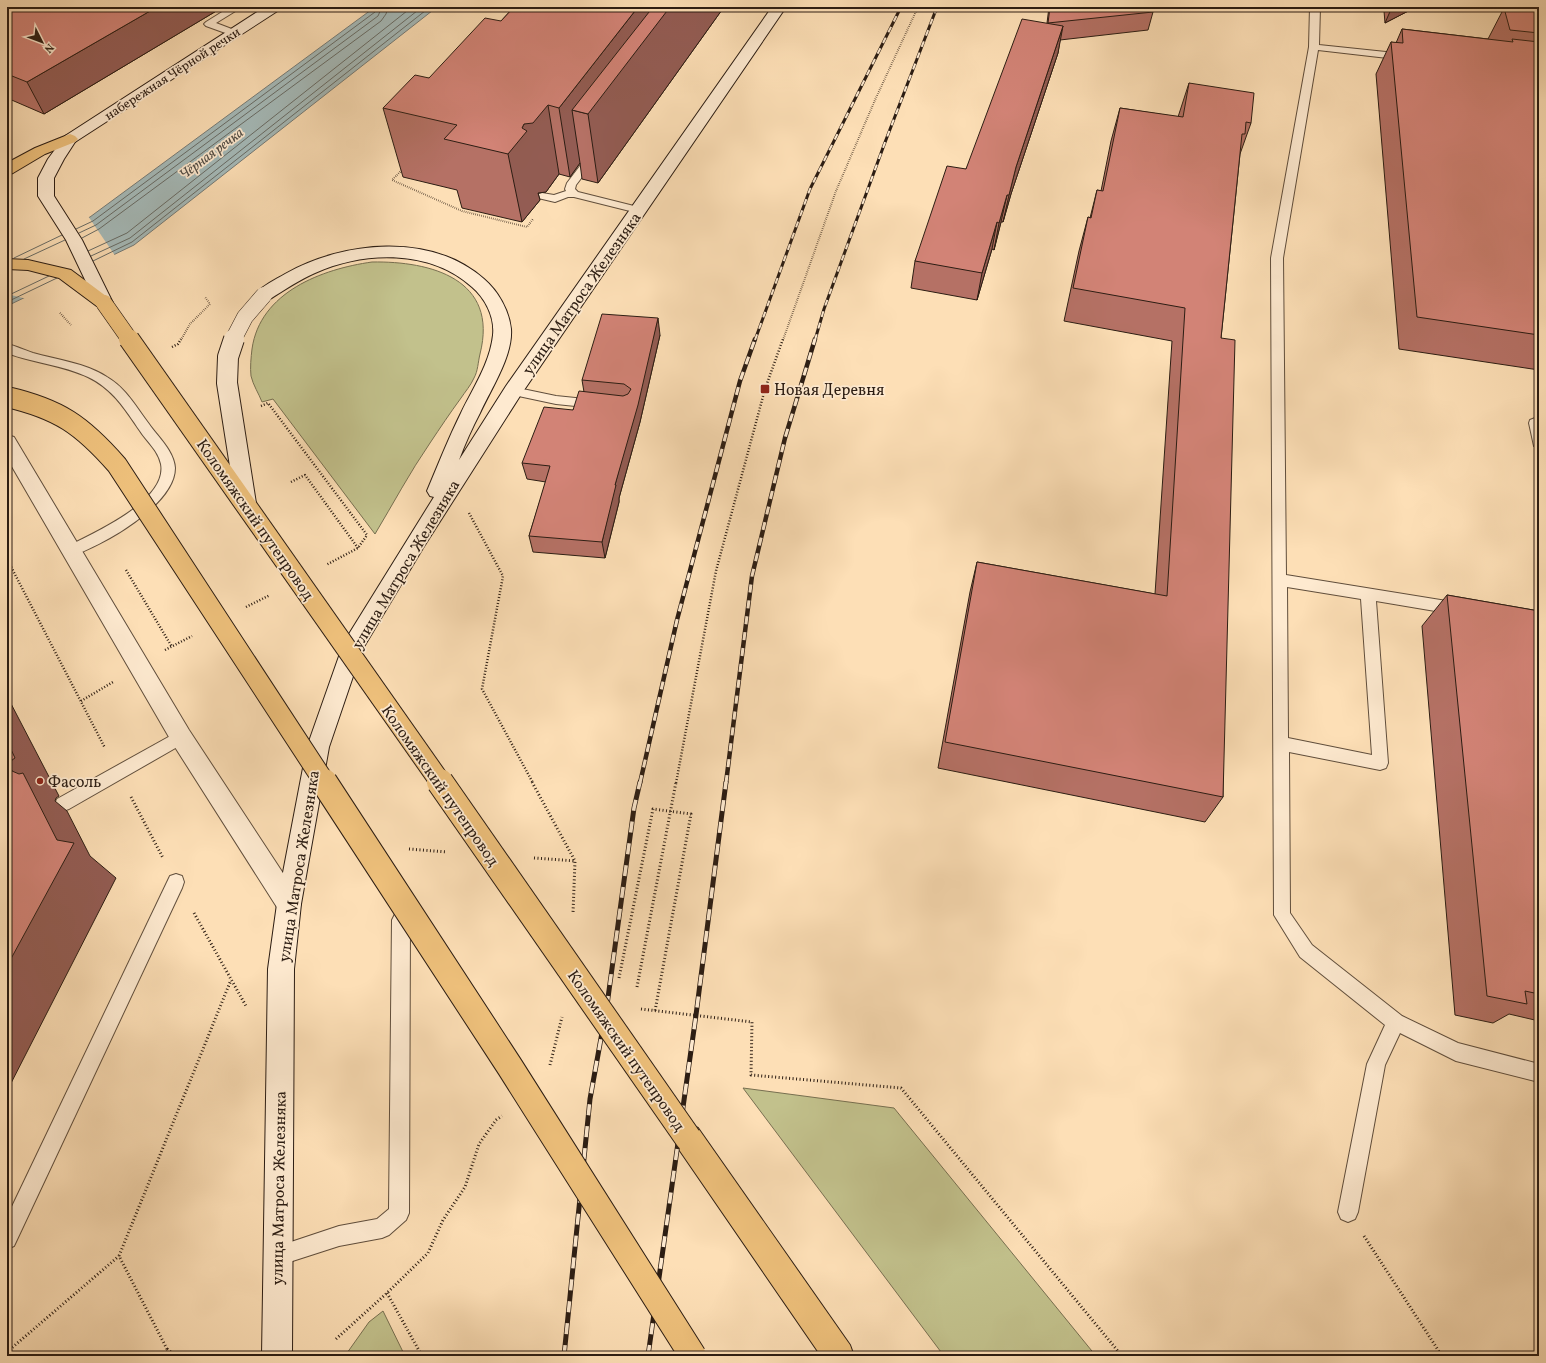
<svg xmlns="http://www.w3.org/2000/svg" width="1546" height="1363" viewBox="0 0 1546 1363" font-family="Vollkorn,serif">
<rect width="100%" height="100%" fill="#fddfb6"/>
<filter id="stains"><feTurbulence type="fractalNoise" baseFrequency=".005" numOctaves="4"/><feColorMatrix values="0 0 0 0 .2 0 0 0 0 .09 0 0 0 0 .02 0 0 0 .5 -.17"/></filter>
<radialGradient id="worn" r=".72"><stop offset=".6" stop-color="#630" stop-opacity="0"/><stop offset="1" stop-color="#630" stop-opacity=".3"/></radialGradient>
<g fill="#c2c18c" stroke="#776f50">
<path d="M372,262C431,261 499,279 480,354C478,362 478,371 474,378C471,385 465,392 461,398C450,413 440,428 430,443C410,472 393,504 375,534L273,399L262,402C259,394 253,385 251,376C250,368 251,357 252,349C260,292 322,269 372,262Z"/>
<polygon points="743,1088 894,1108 1096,1356 944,1356"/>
<polygon points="383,1311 405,1356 347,1356 347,1353 369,1322"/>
</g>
<polygon fill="#a5bab9" stroke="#757b77" points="375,7 437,7 134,245 7,306 7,257 90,217"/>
<polygon fill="#fddfb6" points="88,216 116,257 27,299 7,294 7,255"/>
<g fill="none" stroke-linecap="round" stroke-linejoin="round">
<g stroke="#686c66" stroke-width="1">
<polyline points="76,229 93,221 375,12 377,7"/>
<polyline points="79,233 96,225 378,16 382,7"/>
<polyline points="82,238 99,229 381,21 386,14 388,7"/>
<polyline points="88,251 127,233 412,7"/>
<polyline points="91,256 130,238 422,7"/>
<polyline points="14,258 62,235"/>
<polyline points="24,259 65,240"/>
<polyline points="93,261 132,242 430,7"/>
<polyline points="7,296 49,276"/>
<polyline points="7,302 57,278"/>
</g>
<defs>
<g id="lane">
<polygon points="230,7 242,7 216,23 237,31 239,33 237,35 231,35 206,26 204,24 206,22"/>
<path d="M1310,7H1320L1319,45L1405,54L1410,57L1405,60L1318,50L1283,258L1286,575L1459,603L1464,605L1466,609L1464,613L1459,615L1376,601L1388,763L1386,768L1380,770L1289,752L1290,913L1312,945L1402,1016L1458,1043L1539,1064V1082L1456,1061L1400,1033L1385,1065L1358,1212L1355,1219L1348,1222L1341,1219L1338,1212L1367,1064L1385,1025L1300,957L1274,915L1271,258L1309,47ZM1287,587L1361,599L1372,755L1288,738Z"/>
<polygon points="593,153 598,156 576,185 575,189 578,192 642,208 644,210 642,212 638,213 574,197 568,197 555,202 538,198 537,196 538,194 542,193 554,195 566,191 565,189 567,183 589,154"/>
<path d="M7,344C16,346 24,350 33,353C58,360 85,363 107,377C126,388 136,407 149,424C158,437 174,451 175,468C175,505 102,546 71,556L66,555L64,551L66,547C92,534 168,501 161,464C158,450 147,442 140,431C125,409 113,389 88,377C63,365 33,363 7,353Z"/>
<polygon points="513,387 556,396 595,400 599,401 601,404 599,407 595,408 556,404 509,394 507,391 509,388"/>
<polygon points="1535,418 1539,420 1539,448 1534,446 1529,423 1530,420"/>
<polygon points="181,730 186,732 189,737 186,742 69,809 63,811 57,809 55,804 57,799"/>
<polygon points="176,874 182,876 184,882 182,888 14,1246 7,1249 7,1217 170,876"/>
<polygon points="401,912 407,914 410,920 409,1213 406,1220 389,1235 382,1238 339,1246 277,1266 270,1263 267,1256 270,1249 339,1226 377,1219 389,1209 392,920 395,914"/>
</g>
<polygon id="street" points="7,435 14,437 189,730 298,896 301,904 298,912 289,916 280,912 173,744 7,458"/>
<g id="secondary">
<polygon points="265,7 281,7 279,10 75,142 64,159 54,178 54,196 82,240 113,303 110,307 104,309 98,307 66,240 38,196 38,178 48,159 65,136"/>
<path d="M772,7H786L520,396L423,548L362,650L329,747L301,904L294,969L292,1356H262L268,969L277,904L307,747L344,642L434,497L430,496L427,491C438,465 448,439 461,413C473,388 490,363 493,335C495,317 485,298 472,287C430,249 364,251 315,273C299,280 284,290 270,299L264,301L258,299L255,295C261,286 275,280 285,274C343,241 431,232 484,279C498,291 509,310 511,329C513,356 491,389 480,413C472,428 465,444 459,460L506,386Z"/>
</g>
<g id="primary">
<polygon points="70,134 75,136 78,139 75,142 45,154 13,173 7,175 7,163 35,148"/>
<polygon points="7,259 28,260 71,270 110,299 113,303 110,307 104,309 98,307 59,278 28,270 7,269"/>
<polygon points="688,1124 698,1128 850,1345 854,1356 821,1356 678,1148 674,1138 678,1128"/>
</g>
</defs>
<use href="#lane" stroke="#604e3c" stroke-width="2"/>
<use href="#street" stroke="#604e3c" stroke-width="2"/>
<use href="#secondary" stroke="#2c1d13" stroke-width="2"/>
<use href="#primary" stroke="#2c1d13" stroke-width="2"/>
<g stroke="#2c1d13" stroke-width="2" stroke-dasharray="0.5 1.5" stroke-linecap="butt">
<polyline points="403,169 392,180 462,211 527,227 533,219"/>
<polyline points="60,313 71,325"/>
<polyline points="181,340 190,324 210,304 205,297"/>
<polyline points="783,340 836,191 875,100 918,7"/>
</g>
<g stroke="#2c1d13" stroke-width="2.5" stroke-dasharray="1 2" stroke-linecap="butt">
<polyline points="172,347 178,344 181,339"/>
<polyline points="261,406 268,403 367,535 358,548 326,565"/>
<polyline points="291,482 305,475 358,548"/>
<polyline points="469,513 503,576 482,689 533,783"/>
<polyline points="7,559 105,748"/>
<polyline points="126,570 172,647"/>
<polyline points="246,607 270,595"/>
<polyline points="165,650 192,636"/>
<polyline points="81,701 113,682"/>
<polyline points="676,783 716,571 765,389 783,339"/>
</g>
<g stroke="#2c1d13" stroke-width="3" stroke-dasharray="1 2.5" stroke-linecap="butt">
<polyline points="532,782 575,861"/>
<polyline points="131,797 163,858"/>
<polyline points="409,849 447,852"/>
<polyline points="534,858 575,861 573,913"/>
<polyline points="194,913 246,1006"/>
<polyline points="619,978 653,809 691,814 655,1011"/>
<polyline points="637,987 676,782"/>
<polyline points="641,1009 752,1022 751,1075 901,1088 1122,1356"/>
<polyline points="550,1065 562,1017"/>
<polyline points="1364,1236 1442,1356"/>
<polyline points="387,1293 422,1356"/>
<polyline points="336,1339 387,1293 428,1253 443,1220 465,1187 479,1144 496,1120 502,1116"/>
<polyline points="167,1349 176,1356"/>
<polyline points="7,1352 119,1256"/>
<polyline points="166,1356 167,1349 119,1256 231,980"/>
</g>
<use href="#lane" fill="#feead0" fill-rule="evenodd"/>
<use href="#street" fill="#feead0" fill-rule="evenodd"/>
<use href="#secondary" fill="#feead0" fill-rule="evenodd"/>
<use href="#primary" fill="#eec07b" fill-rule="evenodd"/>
<defs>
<g id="rail-far2">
<polyline points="755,340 810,189 901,7"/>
<polyline points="815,340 824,309 884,145 937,7"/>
</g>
<g id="rail-far1">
<polyline points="640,783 677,620 740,381 755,339"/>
<polyline points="726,783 752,576 785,438 815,339"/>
</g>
<g id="rail">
<polyline points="564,1356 590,1099 607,1005 634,808 640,782"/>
<polyline points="648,1356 696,1015 726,782"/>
</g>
</defs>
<use href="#rail-far2" stroke="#2c1d13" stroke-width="3"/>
<use href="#rail-far1" stroke="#2c1d13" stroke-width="4.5"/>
<use href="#rail" stroke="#2c1d13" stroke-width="5"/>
<use href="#rail-far2" stroke="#feead0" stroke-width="2" stroke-dasharray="6" stroke-linecap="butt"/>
<use href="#rail-far1" stroke="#feead0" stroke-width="3" stroke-dasharray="8" stroke-linecap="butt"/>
<use href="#rail" stroke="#feead0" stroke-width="3.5" stroke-dasharray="11" stroke-linecap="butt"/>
<defs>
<polyline id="secondary-bridge-far1" points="233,340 245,317 264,295"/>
<polyline id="secondary-bridge" points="234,339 228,357 227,383 246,504"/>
<polyline id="primary-bridge-far2" points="104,303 130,340"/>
<g id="primary-bridge-far1">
<polyline points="129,339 441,783"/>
<path d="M7,397C59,409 82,425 117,465L325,783"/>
</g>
<g id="primary-bridge">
<polyline points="324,782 510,1067 693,1356"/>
<polyline points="440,782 688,1138"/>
</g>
</defs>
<use href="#secondary-bridge-far1" stroke="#2c1d13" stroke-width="17" stroke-linecap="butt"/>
<use href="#secondary-bridge" stroke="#2c1d13" stroke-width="22" stroke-linecap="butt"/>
<use href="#primary-bridge-far2" stroke="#2c1d13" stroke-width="17" stroke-linecap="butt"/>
<use href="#primary-bridge-far1" stroke="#2c1d13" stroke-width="22" stroke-linecap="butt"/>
<use href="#primary-bridge" stroke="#2c1d13" stroke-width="28" stroke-linecap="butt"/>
<use href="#secondary-bridge-far1" stroke="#feead0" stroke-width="16"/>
<use href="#secondary-bridge" stroke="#feead0" stroke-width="20"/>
<use href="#primary-bridge-far2" stroke="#eec07b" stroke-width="16"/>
<use href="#primary-bridge-far1" stroke="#eec07b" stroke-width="20"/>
<use href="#primary-bridge" stroke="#eec07b" stroke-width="26"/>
</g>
<g fill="#b57165" stroke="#2c1d13">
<polygon points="7,7 223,7 44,114 7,98"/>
<polygon points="514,7 724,7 598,183 582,179 580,163 570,177 559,174 546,192 538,193 540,200 522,222 462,208 457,190 403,177 383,108 429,78 501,21"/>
<polygon points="1049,7 1153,7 1153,12 1148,30 1060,40 1058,53 1011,194 1003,222 1001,222 994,250 992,249 977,300 911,288 915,261 1047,23"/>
<polygon points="1367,7 1416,7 1385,23 1384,11"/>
<polygon points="1539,7 1539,370 1399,349 1376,74 1391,42 1396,43 1402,29 1488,39 1504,8"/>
<polygon points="1189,83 1251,123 1240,154 1221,338 1223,797 1205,822 938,768 970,592 977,562 1155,594 1172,341 1064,321 1079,251 1088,217 1090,218 1097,190 1101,191 1111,141 1120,108 1178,117"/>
<polygon points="660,335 640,422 619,498 619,502 605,558 533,552 529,536 546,482 527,479 522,463 573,410 584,392 582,380"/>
<polygon points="1447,595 1539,611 1539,1021 1509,1014 1493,1023 1455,1015 1422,626"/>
</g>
<g fill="#935c53" stroke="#2c1d13">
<polygon points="157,7 223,7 44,114 27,82"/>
<polygon points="638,7 724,7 598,183 588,114 572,110 580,163 570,177 559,108"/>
<polygon points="1392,7 1416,7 1385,23"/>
<polygon points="1063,26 1058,53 1011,194 1003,222 1009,195 1016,167"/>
<polygon points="548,105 559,174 546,192 538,193 540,200 522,222 508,154 522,128 524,124"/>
<polygon points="1007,195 1001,222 994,250 999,223"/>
<polygon points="997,222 992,249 977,300 982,273"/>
<polygon points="658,318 660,335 640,422 619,498 619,502 605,558 602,542 615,485"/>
<polygon points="7,696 59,796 56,798 55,801 67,811 90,856 116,878 7,1091 7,966 57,840 12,771 10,765 7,741"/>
</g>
<g fill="#d28376" stroke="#2c1d13">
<polygon points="7,7 157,7 27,82 7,74"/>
<polygon points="514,7 638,7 559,108 548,105 533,123 524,124 522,128 527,131 508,154 444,139 457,125 383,108 415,75 429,78 485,18 501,21"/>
<polygon points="653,7 670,7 588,114 572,110"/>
<polygon points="1050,7 1153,7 1153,12 1048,23"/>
<polygon points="1505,7 1539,7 1539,33 1510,30 1504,8"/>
<polygon points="1022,19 1063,26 1016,167 1009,195 1007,195 999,223 997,222 982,273 915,261 947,166 966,169"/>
<polygon points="1402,29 1513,42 1512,39 1539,42 1539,335 1417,317 1391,42 1403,43"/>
<polygon points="1189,83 1254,93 1251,123 1246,122 1245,134 1242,134 1221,338 1235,340 1223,797 945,742 977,562 1167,596 1185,308 1073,288 1088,217 1091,218 1097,190 1103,191 1120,108 1183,117"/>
<polygon points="602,314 658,318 638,405 615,485 616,485 602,542 529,536 550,466 522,463 544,407 573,410 579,391 623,396 628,394 631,389 624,384 582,380"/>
<polygon points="1447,595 1539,611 1539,994 1525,991 1527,1004 1487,996"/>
<polygon points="7,741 15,758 12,760 10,765 12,771 19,774 23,773 57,840 74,843 7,966"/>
</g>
<g fill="#8f2418" stroke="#feead0" stroke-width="1.5">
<rect x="760" y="384" width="10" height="10" rx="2"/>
<circle cx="40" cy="781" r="4"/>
</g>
<g text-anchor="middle" stroke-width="3.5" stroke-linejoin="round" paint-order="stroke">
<g font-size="13" fill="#2c1d13" stroke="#feead0">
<text transform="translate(172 73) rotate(-33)" y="5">набережная Чёрной речки</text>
</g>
<g font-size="14" font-style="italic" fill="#504c45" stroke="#feead0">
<text transform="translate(211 153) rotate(-37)" y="5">Чёрная речка</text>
</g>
<g font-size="16" fill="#2c1d13" stroke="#feead0">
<text transform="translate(581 293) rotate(-55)" y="6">улица Матроса Железняка</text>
<text transform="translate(256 519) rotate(55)" y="6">Коломяжский путепровод</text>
<text transform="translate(405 564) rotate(-59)" y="6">улица Матроса Железняка</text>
<text transform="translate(441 785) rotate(55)" y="6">Коломяжский путепровод</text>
<text transform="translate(298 866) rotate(-81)" y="6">улица Матроса Железняка</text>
<text transform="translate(627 1050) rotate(55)" y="6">Коломяжский путепровод</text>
<text transform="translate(278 1188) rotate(-89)" y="6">улица Матроса Железняка</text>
</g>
<g font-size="16" fill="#2c1d13" stroke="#feead0" text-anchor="start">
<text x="774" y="395">Новая Деревня</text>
<text x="48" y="787">Фасоль</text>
</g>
</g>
<rect width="1546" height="1363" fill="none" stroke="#fddfb6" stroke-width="24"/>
<rect x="8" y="8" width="1530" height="1347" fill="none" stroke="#2c1d13" stroke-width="2"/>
<rect x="12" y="12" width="1522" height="1339" fill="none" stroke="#2c1d13"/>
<g transform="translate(42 42) rotate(132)" stroke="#feead0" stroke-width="3" paint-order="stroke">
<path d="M0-3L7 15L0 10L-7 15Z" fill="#2c1d13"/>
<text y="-6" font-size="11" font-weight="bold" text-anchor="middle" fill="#2c1d13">N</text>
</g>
<rect width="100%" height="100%" filter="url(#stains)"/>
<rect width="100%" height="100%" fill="url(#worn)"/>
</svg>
